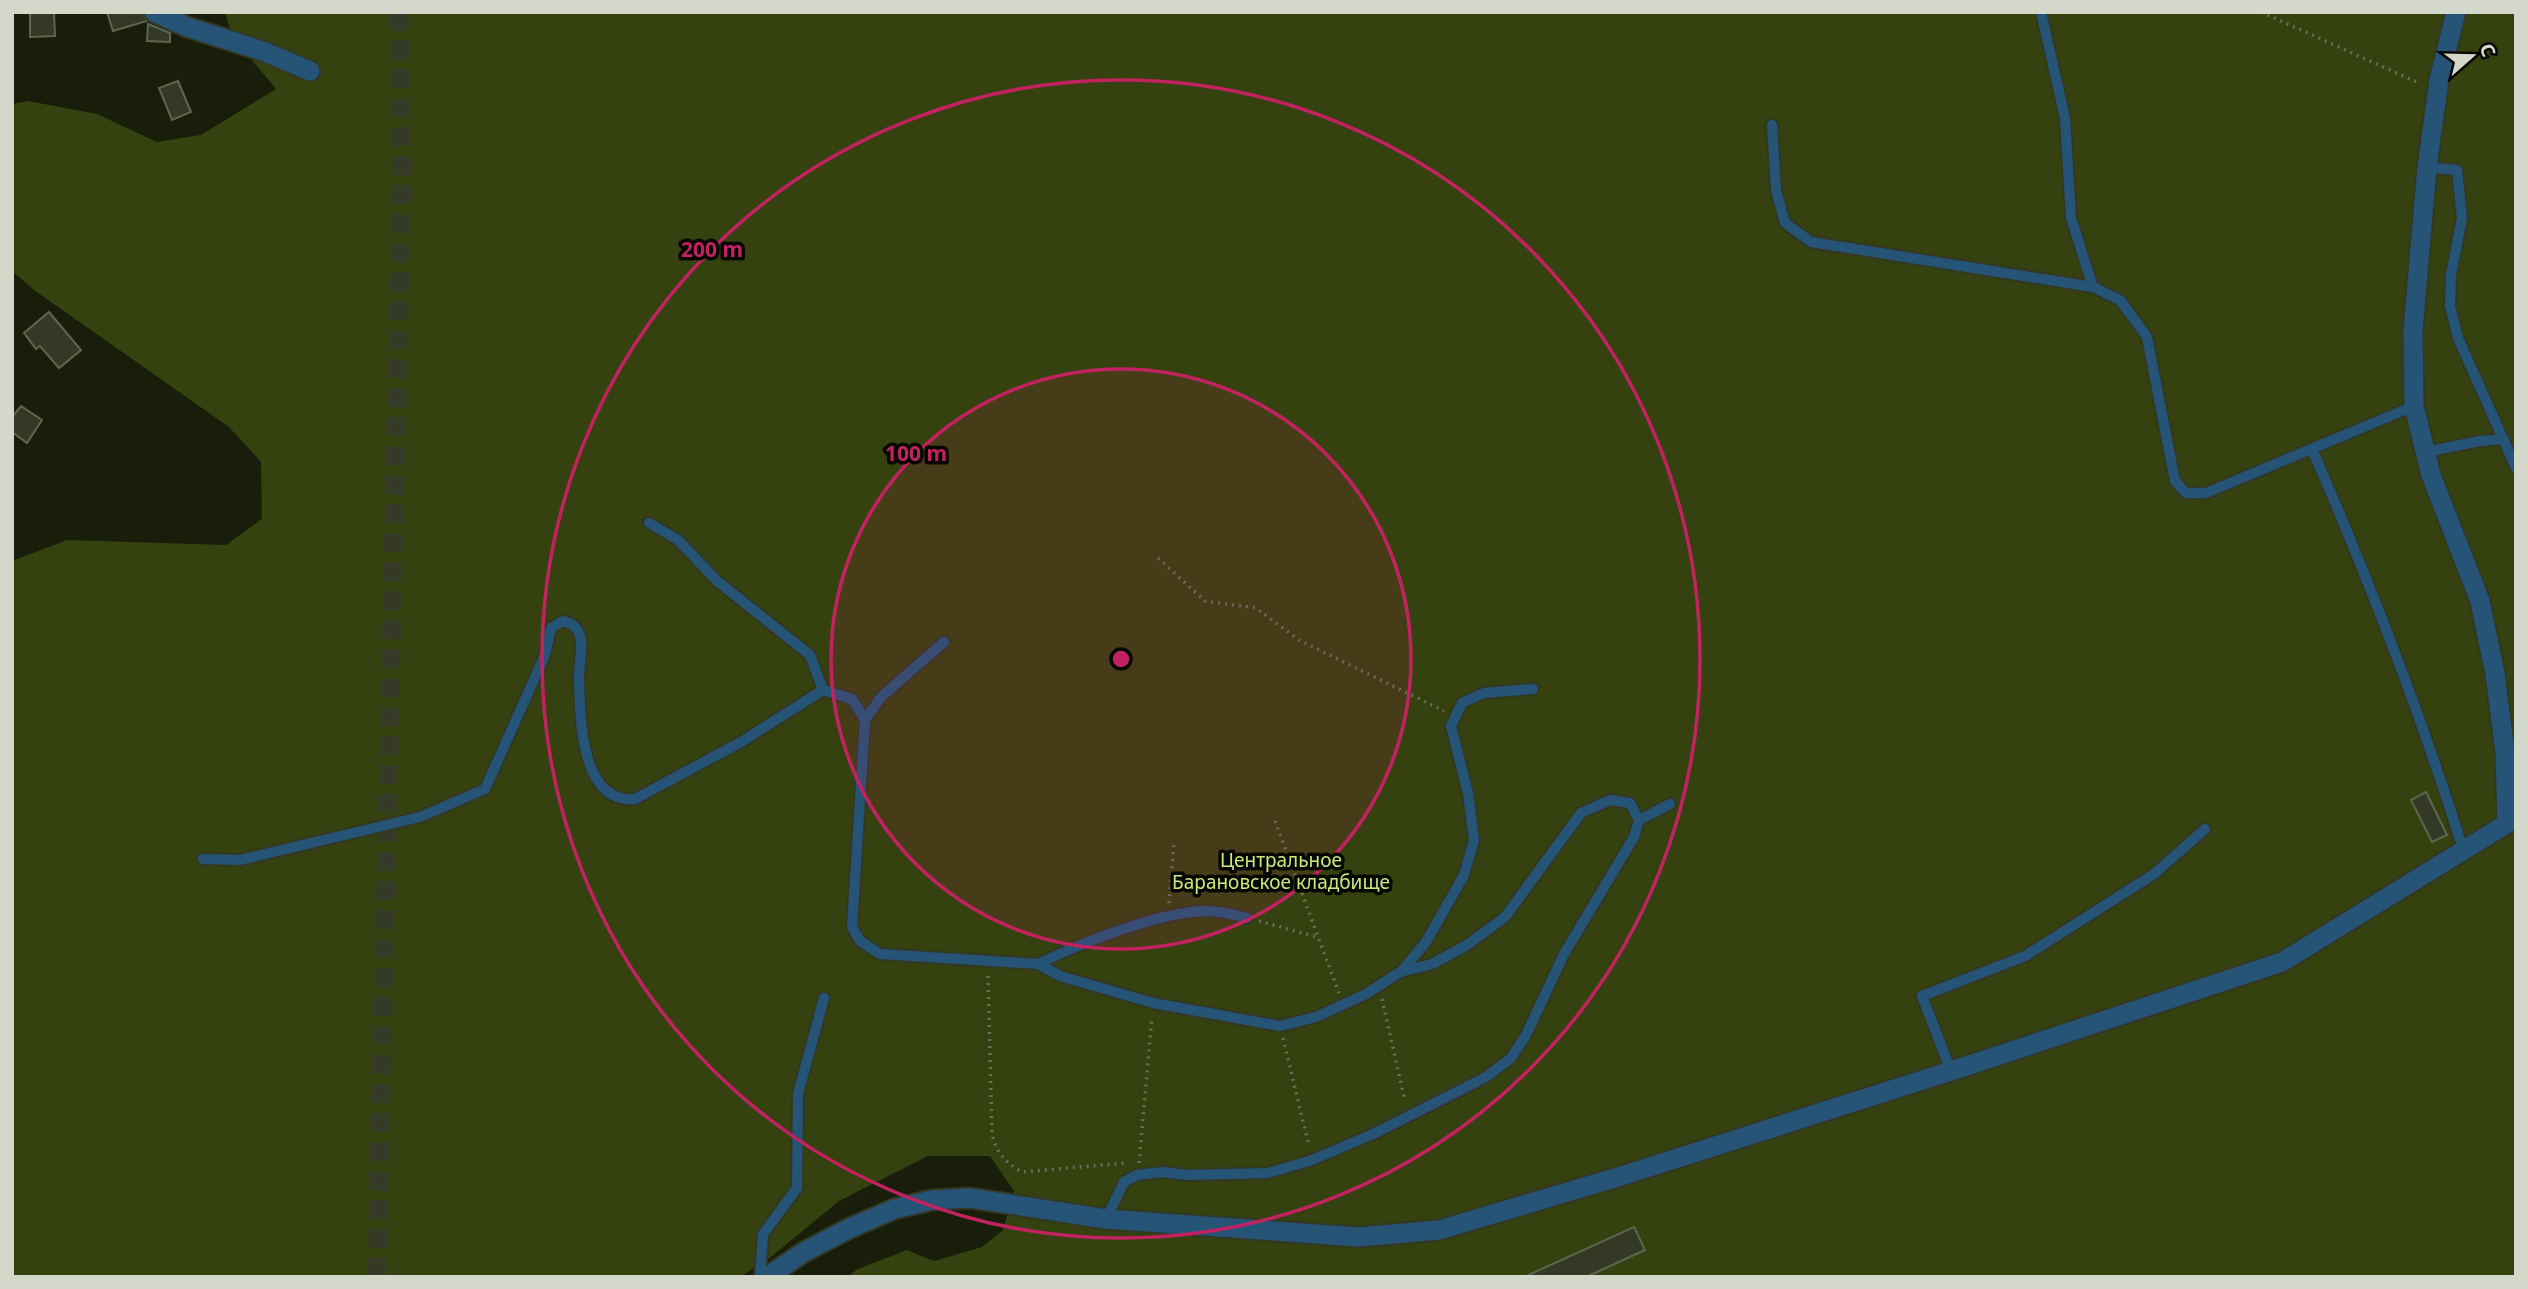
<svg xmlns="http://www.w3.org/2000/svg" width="2528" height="1289" viewBox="0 0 2528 1289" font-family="'Noto Sans',sans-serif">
<rect width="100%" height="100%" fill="#191e0a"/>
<polygon fill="#35410e" points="225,12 2516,12 2516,1277 846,1277 858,1269 907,1250 934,1261 982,1247 1003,1230 1014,1191 990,1156 928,1156 839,1201 771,1257 740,1277 12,1277 12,561 67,540 226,545 262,519 261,462 229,427 34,290 12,271 12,104 28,101 97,114 157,142 201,135 276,89 232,36"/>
<g fill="#333924" stroke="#5f6650" stroke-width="2">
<polygon points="30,12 54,12 55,36 30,37"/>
<polygon points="107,12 142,12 147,21 113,31"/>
<polygon points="148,24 170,33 170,42 147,41"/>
<polygon points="178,81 191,112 172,120 159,88"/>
<polygon points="49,312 81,350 59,368 40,346 36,349 24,333"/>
<polygon points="21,406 42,420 27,443 12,432 12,417"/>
<polygon points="2426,792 2447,835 2432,842 2411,800"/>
<polygon points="1634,1227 1645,1250 1586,1277 1524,1277"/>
</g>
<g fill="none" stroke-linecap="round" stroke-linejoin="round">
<polyline stroke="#353a27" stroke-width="19" stroke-dasharray="19 10" stroke-linecap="butt" points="377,1277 402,173 399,12"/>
<defs>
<g id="service">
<polyline points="2041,12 2065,118 2071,218 2093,287"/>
<polyline points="1772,125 1776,190 1785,223 1811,242 2093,287 2120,300 2147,337 2175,481 2186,493 2206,493 2414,406"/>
<polyline points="2427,167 2457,170 2462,218 2451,275 2450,306 2458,338 2516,468"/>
<path d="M2312,449C2369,580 2420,712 2463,849"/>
<polyline points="2425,452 2480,441 2504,439"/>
<polyline points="649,523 678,540 717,581 810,655 823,690"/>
<polyline points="865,720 881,697 944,642"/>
<polyline points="1639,820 1670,804"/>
<path d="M203,859L240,860L420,817L485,789L545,655L551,628L563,621C571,623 575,625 579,633C584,644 579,664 579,676C580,714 579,804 635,799L741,742L823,690L852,699L865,720L852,927L860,941L880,954L1038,964L1060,976L1153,1003L1280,1026L1316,1017L1366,994L1400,972L1432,964L1467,945L1505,917L1581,813L1610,800L1630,803L1639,820L1634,837L1564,954L1526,1035L1511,1058L1486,1077L1373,1134L1312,1160L1268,1173L1188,1175L1162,1172L1137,1175L1124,1182L1106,1219"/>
<path d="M1038,964C1081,943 1156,913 1204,911C1219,911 1233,914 1247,918"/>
<polyline points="1401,972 1426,942 1464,875 1474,840 1468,793 1451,726 1462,703 1484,693 1533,689"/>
<polyline points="1951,1071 1922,996 2025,956 2154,874 2205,829"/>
<polyline points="760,1277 763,1234 797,1188 798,1094 824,998"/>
</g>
<g id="minor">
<polyline points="154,12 187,27 263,51 310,71"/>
<polyline points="2456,12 2439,80 2427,167 2413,331 2414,406 2431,475 2480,601 2495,674 2505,752 2507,823"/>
</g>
<polyline id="tertiary" points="767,1277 804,1252 848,1229 894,1209 932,1200 970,1198 1106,1219 1359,1237 1439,1230 1618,1177 1951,1071 2282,962 2516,818"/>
</defs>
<use href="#service" stroke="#333825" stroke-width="14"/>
<use href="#minor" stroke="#333825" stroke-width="23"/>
<use href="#tertiary" stroke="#333825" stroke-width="23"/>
<g stroke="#6a6e5d" stroke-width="3.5" stroke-dasharray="2 5" stroke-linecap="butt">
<polyline points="2261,12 2419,83"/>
<polyline points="1158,558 1205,601 1256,608 1299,640 1444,711"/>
<polyline points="1275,821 1339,993"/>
<polyline points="1169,903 1174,843"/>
<polyline points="1259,921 1317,937"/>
<path d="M988,976L992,1133C996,1153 1005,1162 1022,1172L1126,1163"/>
<polyline points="1382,999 1405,1101"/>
<polyline points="1283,1038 1309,1146"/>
<polyline points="1139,1163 1152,1017"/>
</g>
<use href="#service" stroke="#255476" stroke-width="10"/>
<use href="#minor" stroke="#255476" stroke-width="19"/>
<use href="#tertiary" stroke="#255476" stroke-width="19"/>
</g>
<circle cx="1121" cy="659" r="290" fill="#c32261" fill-opacity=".12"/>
<g fill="none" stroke="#c32261" stroke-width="3.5">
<circle cx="1121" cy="659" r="290"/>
<circle cx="1121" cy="659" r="579"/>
</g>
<g text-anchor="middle" stroke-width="7" stroke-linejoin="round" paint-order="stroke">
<g font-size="19" fill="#cbe87d" stroke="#060702">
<text x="1281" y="867">Центральное<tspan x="1281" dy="22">Барановское кладбище</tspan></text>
</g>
</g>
<circle cx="1121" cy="659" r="10" fill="#c32261" stroke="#060702" stroke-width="3.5"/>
<g font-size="21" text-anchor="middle" font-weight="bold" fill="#c32261" stroke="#060702" stroke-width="7" stroke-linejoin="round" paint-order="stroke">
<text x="712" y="257">200 m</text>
<text x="916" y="461">100 m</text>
</g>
<rect width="2528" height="1289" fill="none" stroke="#d4d8cb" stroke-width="28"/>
<g transform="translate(2472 56) rotate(70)" stroke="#060702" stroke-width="5" paint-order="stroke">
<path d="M0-5L12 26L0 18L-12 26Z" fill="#d4d8cb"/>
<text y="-10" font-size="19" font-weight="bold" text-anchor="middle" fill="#d4d8cb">С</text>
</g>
</svg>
